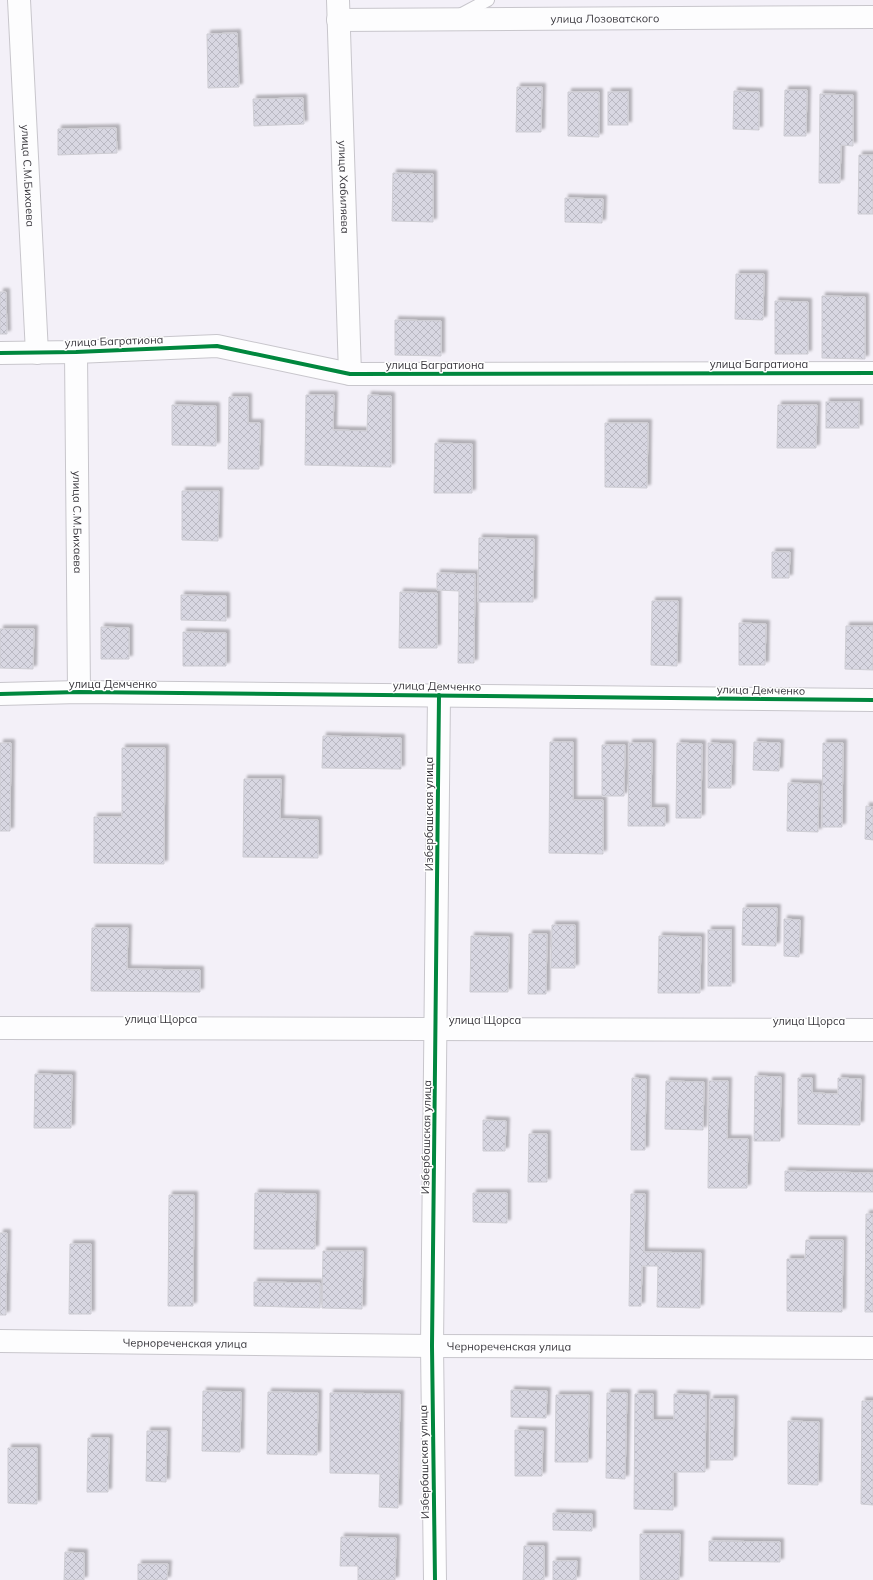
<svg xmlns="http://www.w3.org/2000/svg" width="873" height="1580" viewBox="0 0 873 1580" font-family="Mulish,sans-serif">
<defs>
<pattern id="building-cross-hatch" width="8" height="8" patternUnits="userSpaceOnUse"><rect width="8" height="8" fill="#d8d7e2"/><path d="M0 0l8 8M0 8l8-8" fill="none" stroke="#bab9c3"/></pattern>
<filter id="shadow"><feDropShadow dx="3.5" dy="-3.5" stdDeviation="1" flood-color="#0004"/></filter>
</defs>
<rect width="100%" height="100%" fill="#f3f0f8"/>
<g fill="url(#building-cross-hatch)" stroke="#cecdd3" filter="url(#shadow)">
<polygon points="237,33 239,87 208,88 207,34"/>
<polygon points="517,87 542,87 541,132 516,132"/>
<polygon points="785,90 807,90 806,136 784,136"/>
<polygon points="734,91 759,92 759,130 733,129"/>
<polygon points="568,92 599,92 599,137 568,136"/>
<rect x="608" y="92" width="20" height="33"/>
<polygon points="820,94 853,95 853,146 841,145 840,183 819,183"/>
<polygon points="303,98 304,124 254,126 253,99"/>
<polygon points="116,128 117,153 58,155 58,129"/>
<polygon points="859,155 873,155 873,214 858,214"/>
<polygon points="393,173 433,174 433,222 392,221"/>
<polygon points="565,198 603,199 602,223 565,222"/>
<polygon points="736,274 764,274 763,320 735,319"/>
<polygon points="0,292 6,292 7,334 0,334"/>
<polygon points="822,296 865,297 865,359 822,358"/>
<polygon points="775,301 808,302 808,354 775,354"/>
<polygon points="395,320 441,321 441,356 395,355"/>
<polygon points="306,395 334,395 333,430 367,431 368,395 391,396 391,467 305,465"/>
<polygon points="229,397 248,397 248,423 260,423 259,469 228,469"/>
<rect x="826" y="402" width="33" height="26"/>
<polygon points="172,405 216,406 216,446 172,445"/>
<polygon points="778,405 817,405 816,448 777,448"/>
<polygon points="605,423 648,423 647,488 605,487"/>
<polygon points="435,443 472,444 472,493 434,493"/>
<polygon points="182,491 219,491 218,541 182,540"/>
<polygon points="479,538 534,539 533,602 478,602"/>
<polygon points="772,552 790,552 789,578 772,578"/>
<polygon points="437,573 475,574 474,663 458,663 459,591 437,590"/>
<polygon points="400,592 437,593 437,648 399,648"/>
<polygon points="181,595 226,596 226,621 181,620"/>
<polygon points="652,601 678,601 677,666 651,665"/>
<polygon points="739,623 766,624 765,665 739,665"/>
<polygon points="846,626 873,626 873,670 845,669"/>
<polygon points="101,627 129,628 129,659 101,659"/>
<polygon points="0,629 34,629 33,669 0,668"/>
<polygon points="183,632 226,633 226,666 183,666"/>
<polygon points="323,736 401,738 401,769 322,768"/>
<polygon points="550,742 573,742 573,800 603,800 603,854 549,853"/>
<polygon points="754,742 780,743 779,771 753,770"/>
<polygon points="0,743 11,743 10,831 0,831"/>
<polygon points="629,743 652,743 651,808 665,808 665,826 628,826"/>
<polygon points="677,743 702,744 701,818 676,818"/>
<polygon points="708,743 732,744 731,788 708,788"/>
<polygon points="823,743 843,743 842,827 822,827"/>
<polygon points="602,745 625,745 624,796 602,796"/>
<polygon points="122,748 165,748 164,864 94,863 94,817 122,817"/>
<polygon points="244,779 281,779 280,819 318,820 318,858 243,857"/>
<polygon points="788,783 819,784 818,832 787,831"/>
<polygon points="866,806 873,807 873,840 865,839"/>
<polygon points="743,908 777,908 776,946 742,945"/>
<polygon points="784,919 800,920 799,957 784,956"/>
<polygon points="552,925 575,925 575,968 551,968"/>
<polygon points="92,928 128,928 127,969 200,970 200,992 91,991"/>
<rect x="708" y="930" width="23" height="56"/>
<polygon points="529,934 547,934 546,994 528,994"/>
<polygon points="471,936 509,937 508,992 470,992"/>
<polygon points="659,936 701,937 700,993 658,993"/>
<polygon points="35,1074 72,1075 71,1128 34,1128"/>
<polygon points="755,1076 781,1077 780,1141 754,1141"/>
<polygon points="632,1078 646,1079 645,1150 631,1150"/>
<polygon points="798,1078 812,1078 812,1093 838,1094 838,1078 861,1079 860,1125 798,1124"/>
<polygon points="666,1081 704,1082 703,1130 665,1129"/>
<polygon points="709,1081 728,1081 727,1139 748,1139 747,1188 708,1188"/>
<polygon points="483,1120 506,1121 505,1151 483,1151"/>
<polygon points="529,1134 547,1134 547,1182 528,1182"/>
<polygon points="785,1171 873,1173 873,1192 785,1191"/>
<polygon points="255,1193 316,1194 315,1249 254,1249"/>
<polygon points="473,1193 507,1193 507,1223 473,1222"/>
<polygon points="631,1194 645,1194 644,1252 701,1253 700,1308 657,1307 658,1266 642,1266 641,1306 629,1306"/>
<polygon points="169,1195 194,1195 193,1306 168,1306"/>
<polygon points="866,1214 873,1214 873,1312 865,1312"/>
<polygon points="0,1233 7,1233 6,1315 0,1315"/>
<polygon points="806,1240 843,1240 842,1312 787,1311 787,1259 805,1259"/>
<polygon points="70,1244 91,1244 91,1314 69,1314"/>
<polygon points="323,1251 363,1251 362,1309 322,1308"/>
<polygon points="254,1282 320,1283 320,1308 254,1306"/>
<polygon points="511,1390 547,1391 546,1418 511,1417"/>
<polygon points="203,1391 241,1392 240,1452 202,1451"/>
<polygon points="268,1392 318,1393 317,1455 267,1454"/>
<polygon points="330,1393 400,1394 398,1508 379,1507 380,1474 330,1473"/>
<polygon points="607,1393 627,1393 625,1479 606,1478"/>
<polygon points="635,1394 653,1394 653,1420 674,1420 674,1394 706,1395 705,1472 673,1472 673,1510 634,1509"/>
<polygon points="556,1395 589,1395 588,1462 555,1462"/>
<polygon points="710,1399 734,1399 733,1460 710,1460"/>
<polygon points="862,1401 873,1401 873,1505 861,1504"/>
<polygon points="788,1421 819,1422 818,1485 788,1484"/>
<polygon points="515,1430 543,1431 542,1476 515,1476"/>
<polygon points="147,1431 167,1431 166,1482 146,1481"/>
<polygon points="88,1438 109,1438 108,1492 87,1492"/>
<polygon points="8,1448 37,1448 37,1504 8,1503"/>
<polygon points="553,1513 592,1514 592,1531 553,1530"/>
<polygon points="640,1534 680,1534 679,1580 640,1580"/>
<polygon points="341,1537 396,1538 395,1580 358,1580 358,1566 340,1566"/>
<polygon points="709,1541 780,1542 780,1562 709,1561"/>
<polygon points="524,1546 544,1546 544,1580 523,1580"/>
<polygon points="65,1552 84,1553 84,1580 64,1580"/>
<polygon points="553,1561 577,1561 576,1580 553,1580"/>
<polygon points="138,1564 168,1564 167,1580 138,1580"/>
</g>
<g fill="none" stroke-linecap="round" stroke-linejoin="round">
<defs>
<polyline id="service" points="458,16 488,0"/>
<g id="minor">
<path id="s1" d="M19,0L37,353"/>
<path id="s2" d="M338,0L350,374"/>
<path id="s3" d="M338,20L873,17"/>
<path id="s4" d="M76,352L79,692"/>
<polyline points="0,353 76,352 217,346 350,374 873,373"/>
<polyline points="0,1028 873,1030"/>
<path id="s5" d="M0,1341L432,1346L873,1348"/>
<polyline points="435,1580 432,1346 439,695"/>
</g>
<polyline id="tertiary" points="0,694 79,692 873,700"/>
</defs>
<use href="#service" stroke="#c8c6cc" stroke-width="14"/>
<use href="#minor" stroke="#c8c6cc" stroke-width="24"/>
<use href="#tertiary" stroke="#c8c6cc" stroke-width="24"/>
<use href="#service" stroke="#fdfdfe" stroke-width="12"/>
<use href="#minor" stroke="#fdfdfe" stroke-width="22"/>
<use href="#tertiary" stroke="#fdfdfe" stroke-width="22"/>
<defs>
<g id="cycleway">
<polyline points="0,353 76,352 217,346 350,374 873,373"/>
<polyline points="0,694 79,692 873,700"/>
<polyline points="435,1580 432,1346 439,695"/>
</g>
</defs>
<use href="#cycleway" stroke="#fff" stroke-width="6"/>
<use href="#cycleway" stroke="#00873e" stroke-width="4"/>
</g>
<g text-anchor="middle" stroke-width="3" stroke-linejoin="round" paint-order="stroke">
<g font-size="11" fill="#39373d" stroke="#fff">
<text dy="4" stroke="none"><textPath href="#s3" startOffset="267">улица Лозоватского</textPath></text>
<text dy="4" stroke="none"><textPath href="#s1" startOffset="176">улица С.М.Бихаева</textPath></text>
<text dy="4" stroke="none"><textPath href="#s2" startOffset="187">улица Хабиляева</textPath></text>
<text transform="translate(114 341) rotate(-2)" y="4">улица Багратиона</text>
<text x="759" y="368">улица Багратиона</text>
<text x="435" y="369">улица Багратиона</text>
<text dy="4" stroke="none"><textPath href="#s4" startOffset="170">улица С.М.Бихаева</textPath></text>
<text x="113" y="688">улица Демченко</text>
<text transform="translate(437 686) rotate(1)" y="4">улица Демченко</text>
<text transform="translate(761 690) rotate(1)" y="4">улица Демченко</text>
<text transform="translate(429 814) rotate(-90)" y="4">Избербашская улица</text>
<text x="161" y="1023">улица Щорса</text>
<text x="485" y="1024">улица Щорса</text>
<text x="809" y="1025">улица Щорса</text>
<text transform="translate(426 1137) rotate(-89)" y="4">Избербашская улица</text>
<text dy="4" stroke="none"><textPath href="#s5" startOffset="185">Чернореченская улица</textPath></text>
<text dy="4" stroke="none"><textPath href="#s5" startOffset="509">Чернореченская улица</textPath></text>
<text transform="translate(424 1462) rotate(-91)" y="4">Избербашская улица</text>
</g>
</g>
</svg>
